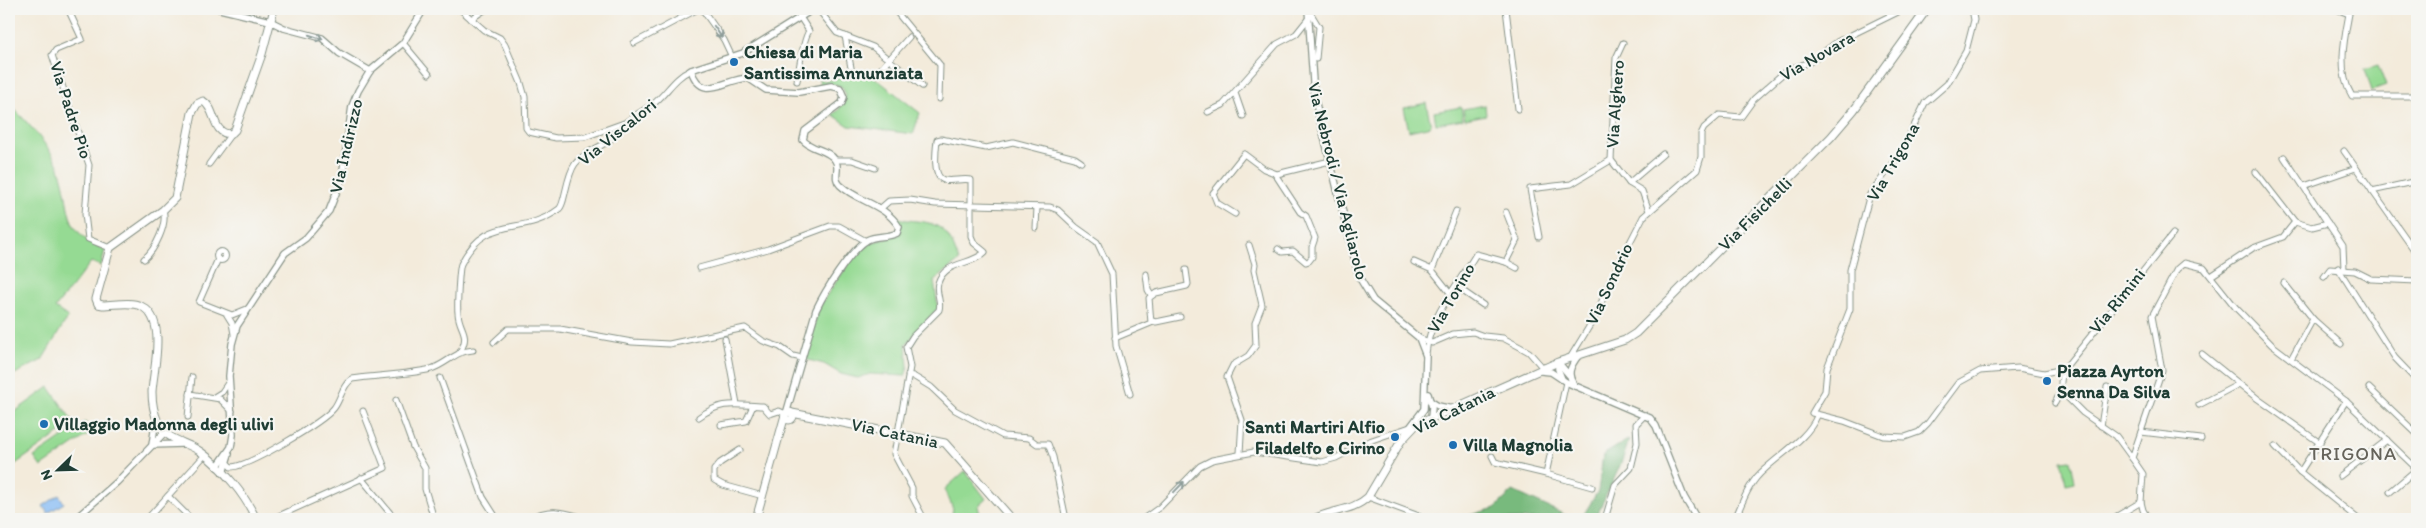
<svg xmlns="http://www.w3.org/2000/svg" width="2426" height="528" viewBox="0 0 2426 528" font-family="Itim,sans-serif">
<rect width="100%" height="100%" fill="#f6f6f2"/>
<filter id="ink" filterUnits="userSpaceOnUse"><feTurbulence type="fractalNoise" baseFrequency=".02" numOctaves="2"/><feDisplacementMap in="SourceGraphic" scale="10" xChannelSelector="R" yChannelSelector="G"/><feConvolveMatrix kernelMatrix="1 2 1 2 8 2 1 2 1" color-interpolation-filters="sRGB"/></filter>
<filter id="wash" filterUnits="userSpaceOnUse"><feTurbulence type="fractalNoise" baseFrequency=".0096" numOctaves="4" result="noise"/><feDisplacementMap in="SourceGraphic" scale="20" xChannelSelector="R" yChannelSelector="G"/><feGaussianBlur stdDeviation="1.12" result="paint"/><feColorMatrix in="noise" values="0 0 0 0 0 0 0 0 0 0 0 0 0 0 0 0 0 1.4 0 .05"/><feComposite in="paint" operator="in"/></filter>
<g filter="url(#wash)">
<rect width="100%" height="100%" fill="#f3ebdb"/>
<g fill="#95da93" stroke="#5a8c64">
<polygon points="2378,65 2386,86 2372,91 2365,69"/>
<polygon points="869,73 920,113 913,134 849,126 832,114 838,111 846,95 842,87 835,84 820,86 819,78 824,81"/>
<polygon points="1426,103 1431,126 1409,131 1404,108"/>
<path d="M9,104C23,117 53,150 59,168C73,208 59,229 105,250L101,266L91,262L55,308L68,317L42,360L9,377Z"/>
<polygon points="1485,105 1486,115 1465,119 1463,109"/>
<polygon points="1461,107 1463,119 1436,124 1434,112"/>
<path d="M893,215C901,220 907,220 916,221C945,223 950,236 959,261L934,281L938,308L906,344L908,367L905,376L870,374L858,378L841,374L824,364L804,359L820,305L852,259L870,243L900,234V225Z"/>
<polygon points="49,387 74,423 14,465 9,457 9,416"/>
<polygon points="85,422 92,432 41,467 34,457"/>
<polygon points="2071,460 2075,482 2066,484 2062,461"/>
<polygon points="965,471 986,499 978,506 981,519 951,519 953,509 945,489"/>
</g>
<g fill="#78ba7d" stroke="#4c7c58">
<path d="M1629,439C1622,467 1607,492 1595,519H1581L1598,491L1603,455Z"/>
<polygon points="1513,491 1574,519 1457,519 1495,508"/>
</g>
<polygon fill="#87bcf5" stroke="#537c94" points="59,495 64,503 48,513 43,506"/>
</g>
<g filter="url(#ink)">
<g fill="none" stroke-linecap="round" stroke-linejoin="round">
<defs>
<g id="minor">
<polyline points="68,9 82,39 56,50 52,55 89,165 85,214 88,239 110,248"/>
<polyline points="460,9 484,30 500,38 505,45 521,83 525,97 526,128 529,132 556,138 585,137 624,123"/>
<polyline points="702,9 724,40 732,57"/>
<polyline points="818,9 837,33 873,47 922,86"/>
<polyline points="894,9 940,65 939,99"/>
<polyline points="1308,9 1319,27 1316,59"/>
<polyline points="1506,9 1518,109"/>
<polyline points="1972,9 1974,20 1966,51 1947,84 1925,103 1901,153 1870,194 1850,270 1850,309 1827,368 1825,391 1812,413 1844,421 1883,436 1905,437 1919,432 1928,423 1958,383 1980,371 2018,368 2044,373 2064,369 2173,234"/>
<path d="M2336,9L2349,14C2344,40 2337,72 2352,96H2417"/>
<polyline points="807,13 814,9"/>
<polyline points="471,19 486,9"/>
<polyline points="845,36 852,73"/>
<polyline points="403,43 429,74"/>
<polyline points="634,43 698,9"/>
<polyline points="1623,43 1616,58 1611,160 1629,183 1642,191 1649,211"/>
<polyline points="878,72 909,37"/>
<path d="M797,81C799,69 803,39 809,31L800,17"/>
<polyline points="1235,93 1243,116"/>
<polyline points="1208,112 1223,105 1277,44 1296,34 1308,19"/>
<polyline points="2344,151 2417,254"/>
<polyline points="2284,157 2343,246 2344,269"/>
<polyline points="835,160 852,160 875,168"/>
<polyline points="209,164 231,134"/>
<polyline points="2256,172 2295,222"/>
<polyline points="1275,174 1300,212 1306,216 1315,238 1312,247 1312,257 1309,261 1306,262 1293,251 1282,252 1278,249"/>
<polyline points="1629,183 1663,154"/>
<polyline points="2304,186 2356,168"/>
<polyline points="2372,191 2417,181"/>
<polyline points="881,208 889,201 910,200 935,204 1050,207 1058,210 1076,227 1097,242 1112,274 1116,346 1130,394"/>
<polyline points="1235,214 1217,203 1213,193 1244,154 1264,169 1277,174 1330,161"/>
<polyline points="1036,228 1037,207"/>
<polyline points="1539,237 1530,189 1571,184 1611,160"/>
<circle cx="221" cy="256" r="4.5"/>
<path d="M144,259C155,250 168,224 163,210"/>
<polyline points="218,259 199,302 232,315 247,309"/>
<polyline points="1414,262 1432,270 1451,294"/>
<polyline points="1506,262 1517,240 1506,212"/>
<polyline points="699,268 768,249 830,226 839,226 866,241"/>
<polyline points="2338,268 2395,358 2417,381"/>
<polyline points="1432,270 1456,211"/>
<polyline points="1146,274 1148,290 1151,295"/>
<polyline points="2211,276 2253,248 2283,237 2295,222 2312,227 2328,223"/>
<polyline points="2324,277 2330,269 2355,271 2371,279 2417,281"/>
<polyline points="2284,283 2313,319 2291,359"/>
<polyline points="1457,287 1483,305"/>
<polyline points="227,315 232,323 234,334"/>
<polyline points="2313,319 2341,344"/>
<polyline points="1152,321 1156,322 1180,317"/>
<polyline points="1115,338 1151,323 1149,298 1156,293 1187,286 1188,284 1186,270"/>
<polyline points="1419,338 1432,343 1453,334 1473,332 1484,336 1503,338 1520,347 1529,352 1543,368"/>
<polyline points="725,339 737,404"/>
<polyline points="494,342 508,329 560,329 632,342 669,344 745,328 763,341 780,347 793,356 802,358"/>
<path d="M460,352C471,333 459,330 458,313C457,306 459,268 461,264C487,212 521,238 559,209C565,205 566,176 575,164C583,153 598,148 609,141C615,136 618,129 624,124C632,116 643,111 652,105C667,94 673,78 691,70"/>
<path d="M1426,354C1429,317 1458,285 1476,254L1506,262L1517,268"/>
<polyline points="2202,354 2258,399 2320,443"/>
<polyline points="1570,358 1598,312 1607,287 1643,217 1697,170 1701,157 1701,134 1704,128 1719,115 1741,117 1754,99 1787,70 1810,62 1837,42 1904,9"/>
<path d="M2064,369C2061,376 2059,388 2064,394L2083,413L2116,436L2132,458"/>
<polyline points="908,375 913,376 931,387 955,410 1003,436 1029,438 1037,444 1048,444 1053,457 1066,519"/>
<polyline points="440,378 483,497 497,519"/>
<polyline points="2369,388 2417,434"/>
<polyline points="190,394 220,399 232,411"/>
<polyline points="214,397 222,392 228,383"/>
<polyline points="396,400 413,447 425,468 425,489 434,519"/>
<polyline points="2055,403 2061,391"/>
<polyline points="2199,405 2239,384"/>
<polyline points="188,417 192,377"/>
<path d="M699,417C723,400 735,405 763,406L770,414L779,411L786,414"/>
<polyline points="721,425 746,421 753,406"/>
<polyline points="2101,426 2107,387"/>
<polyline points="2141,432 2201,439"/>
<polyline points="2275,446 2300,472 2358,519"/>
<polyline points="740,450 720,463 714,470 714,480 723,485 763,496"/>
<polyline points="1240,453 1242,420 1227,377 1233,365 1248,356 1256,345 1255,323 1262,305 1254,270 1255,264 1249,245"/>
<polyline points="1492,456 1495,462 1546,474 1566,382"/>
<path d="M226,462L231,467C248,467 323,422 334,408C341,399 342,385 352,379C378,375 406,375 431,369C447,364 455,351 473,350"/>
<polyline points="2300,472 2346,401"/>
<polyline points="1546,474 1592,487"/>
<polyline points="2340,476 2387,440"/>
<polyline points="361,478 395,519"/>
<polyline points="2390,492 2417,469"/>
<polyline points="168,496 191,519"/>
<polyline points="1368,497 1427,519"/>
<polyline points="2141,502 2143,510 2148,519"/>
<polyline points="147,519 205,455"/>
<polyline points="272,519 385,468 363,411"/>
<path d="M924,519L912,496V488L894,454L910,367L906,347L913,336L939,310C942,301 935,292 938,283C945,260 972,266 985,252L974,243L971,236V180C962,178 952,182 944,180C932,177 936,149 937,140L941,139L986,148L1013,142L1075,158L1081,162"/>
<polyline points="1143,519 1160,507 1200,466 1212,460 1254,452 1322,462 1336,458 1369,441 1410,427"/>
<polyline points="1605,519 1615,485 1631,468 1637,443 1636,424 1645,415"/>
<path d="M1735,519C1743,501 1749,482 1765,469C1782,453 1808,438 1817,416"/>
<polyline points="2112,519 2141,502 2143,474 2132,458 2162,370 2152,316 2177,269 2184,263 2204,268 2236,308 2272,345 2346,401 2417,469"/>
</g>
<g id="tertiary">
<polyline points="220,9 270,21 284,28 322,38 339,53 370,71"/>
<polyline points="798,9 800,17"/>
<polyline points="1308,9 1314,96 1359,277 1373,300 1419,338 1426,356 1424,409 1405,434"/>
<polyline points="1558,362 1558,369 1562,379"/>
<polyline points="1558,362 1569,375"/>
<polyline points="1541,371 1551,372 1566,382 1650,418 1656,426 1684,497 1697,519"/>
<path d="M1575,386C1566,374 1570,367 1578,356"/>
<polyline points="1428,394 1432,407 1431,418"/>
<polyline points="1430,401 1438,406 1453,409"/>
<path d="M786,414L816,310C825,291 849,252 867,240C876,235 888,238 897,233L899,227C885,204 858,202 840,185C832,177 841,168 835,160C828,149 811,150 803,140L805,131L842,103L844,97L840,88L831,86L799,92L766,90L748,78C724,79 702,103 691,70L743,53L807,13L802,9"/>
<polyline points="156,418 152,445 182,444"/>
<polyline points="217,467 231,447 233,435 229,376 232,344 237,326 285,253 306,238 329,211 342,178 352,106 358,91 370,71 403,43 424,9"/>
<polyline points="223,473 229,454"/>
<polyline points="75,519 117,482 165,432"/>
</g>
<g id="secondary">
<circle cx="789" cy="416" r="4"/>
<polyline points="792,413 945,443 1012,519"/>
<path d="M256,519C245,495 223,468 201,452C186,441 167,442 158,422C154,413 152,402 152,392C153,370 168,319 141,306C130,301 114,305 103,305L98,304L96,299L110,248L163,210L175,198L192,113L197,104L203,101C217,109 211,134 231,134L235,130L262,54L274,9"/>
<path d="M531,519C550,508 565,514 585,519"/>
<polyline points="756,519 785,415"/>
<path d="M1314,519C1332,509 1352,512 1368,497L1401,441L1416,425L1558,362L1625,340L1636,333L1831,137L1854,110L1927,9"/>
</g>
</defs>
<use href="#minor" stroke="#899488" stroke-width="7"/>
<use href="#tertiary" stroke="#899488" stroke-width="8"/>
<use href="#secondary" stroke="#899488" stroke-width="9"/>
<use href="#minor" stroke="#fff" stroke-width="5"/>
<use href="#tertiary" stroke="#fff" stroke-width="5.5"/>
<use href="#secondary" stroke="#fff" stroke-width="7"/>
</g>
<defs><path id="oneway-shaft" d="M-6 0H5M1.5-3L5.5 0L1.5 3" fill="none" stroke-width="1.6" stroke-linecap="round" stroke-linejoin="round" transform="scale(1.25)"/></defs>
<g stroke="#8f9e9a">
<use href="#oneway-shaft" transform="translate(718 32) rotate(56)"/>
<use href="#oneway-shaft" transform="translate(316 37) rotate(18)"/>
<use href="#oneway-shaft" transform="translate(1179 487) rotate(-46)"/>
</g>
</g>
<g fill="#1f6fb2" stroke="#f6f6f2" stroke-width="2">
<circle cx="734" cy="62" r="5"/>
<circle cx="2047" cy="381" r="5"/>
<circle cx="44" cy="424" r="5"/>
<circle cx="1395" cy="437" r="5"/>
<circle cx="1453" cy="445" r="5"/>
</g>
<g text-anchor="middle" stroke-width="4.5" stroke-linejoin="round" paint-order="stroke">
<g font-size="18" font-weight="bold" fill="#1f3d34" stroke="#f6f6f2" text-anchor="start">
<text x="744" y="58">Chiesa di Maria<tspan x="744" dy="21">Santissima Annunziata</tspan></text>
<text x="2057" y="377">Piazza Ayrton<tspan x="2057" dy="21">Senna Da Silva</tspan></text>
<text x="54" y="430">Villaggio Madonna degli ulivi</text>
<text x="1385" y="433" text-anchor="end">Santi Martiri Alfio<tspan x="1385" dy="21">Filadelfo e Cirino</tspan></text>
<text x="1463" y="451">Villa Magnolia</text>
</g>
<g font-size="18" fill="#1f3d34" stroke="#f6f6f2">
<text transform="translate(1817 56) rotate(-30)" y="6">Via Novara</text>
<text transform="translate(1615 104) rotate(-86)" y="6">Via Alghero</text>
<text transform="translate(71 110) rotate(72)" y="6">Via Padre Pio</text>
<text transform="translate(617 132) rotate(-39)" y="6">Via Viscalori</text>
<text transform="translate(346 146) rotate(-77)" y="6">Via Indirizzo</text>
<text transform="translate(1893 162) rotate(-60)" y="6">Via Trigona</text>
<text transform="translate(1338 181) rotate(76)" y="6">Via Nebrodi / Via Agliarolo</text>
<text transform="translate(1755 214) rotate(-45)" y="6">Via Fisichelli</text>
<text transform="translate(1609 284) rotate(-65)" y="6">Via Sondrio</text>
<text transform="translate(1451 298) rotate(-60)" y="6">Via Torino</text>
<text transform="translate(2117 301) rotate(-51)" y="6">Via Rimini</text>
<text transform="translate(1454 410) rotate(-26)" y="6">Via Catania</text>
<text transform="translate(895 433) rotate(12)" y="6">Via Catania</text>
</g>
<g font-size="19" letter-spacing="1" fill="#65635a" stroke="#f6f6f2">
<text x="2353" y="460">TRIGONA</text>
</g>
</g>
<rect width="2426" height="528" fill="none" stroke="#f6f6f2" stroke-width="30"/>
<g transform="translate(58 470) rotate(247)" stroke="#f6f6f2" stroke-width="4" paint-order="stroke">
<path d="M0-4L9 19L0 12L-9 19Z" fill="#1f3d34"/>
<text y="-8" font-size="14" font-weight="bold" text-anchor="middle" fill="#1f3d34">N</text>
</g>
</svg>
